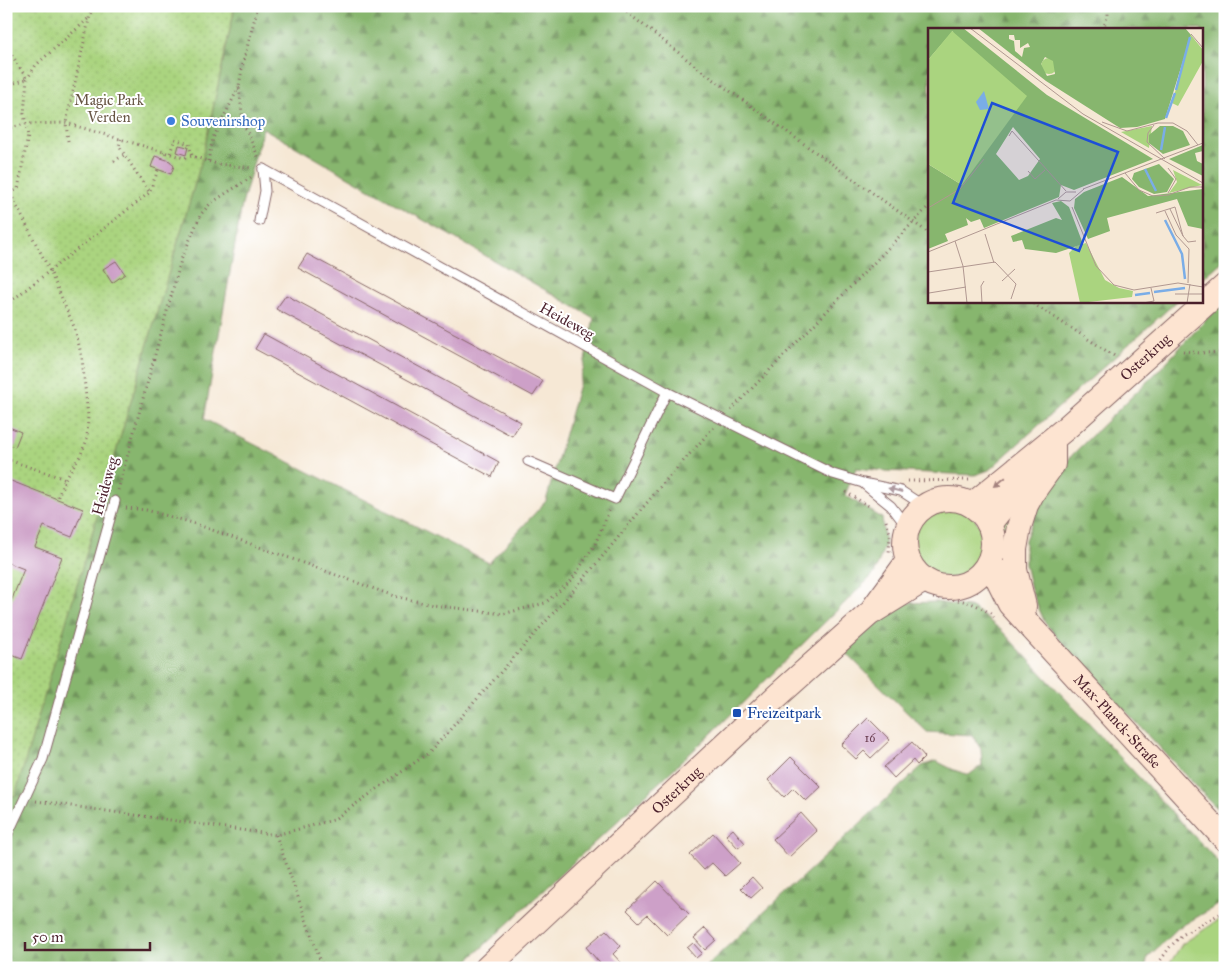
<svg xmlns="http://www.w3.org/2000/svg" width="1231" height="974" viewBox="0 0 1231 974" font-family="'IM FELL Great Primer',serif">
<defs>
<pattern id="forest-firs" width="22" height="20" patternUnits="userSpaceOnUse" patternTransform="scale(1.25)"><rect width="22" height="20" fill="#87b66e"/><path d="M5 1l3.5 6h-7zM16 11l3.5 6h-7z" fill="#70935b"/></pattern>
<pattern id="park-dots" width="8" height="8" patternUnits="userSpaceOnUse" patternTransform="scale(1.25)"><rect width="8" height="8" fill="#aad47f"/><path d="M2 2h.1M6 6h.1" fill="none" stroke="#94b66e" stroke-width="1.8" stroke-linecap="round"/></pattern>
</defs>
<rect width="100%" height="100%" fill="#fff"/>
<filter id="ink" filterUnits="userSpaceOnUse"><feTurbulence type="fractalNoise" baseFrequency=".02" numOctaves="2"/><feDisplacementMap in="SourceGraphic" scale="10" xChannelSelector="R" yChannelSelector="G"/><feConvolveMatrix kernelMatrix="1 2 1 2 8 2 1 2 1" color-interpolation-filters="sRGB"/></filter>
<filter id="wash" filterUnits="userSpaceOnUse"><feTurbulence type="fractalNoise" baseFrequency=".0096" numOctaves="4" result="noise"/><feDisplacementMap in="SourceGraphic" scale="20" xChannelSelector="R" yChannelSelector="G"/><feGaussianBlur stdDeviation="1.12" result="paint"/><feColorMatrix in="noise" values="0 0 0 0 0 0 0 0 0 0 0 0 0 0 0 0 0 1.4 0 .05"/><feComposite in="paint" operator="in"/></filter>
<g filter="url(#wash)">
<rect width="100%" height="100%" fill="#f6e8d5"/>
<g fill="#aad47f" stroke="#7a7a55">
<polygon points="1012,503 1012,583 999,561 1003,518"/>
<circle cx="949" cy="543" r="35"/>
<polygon points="1225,916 1225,968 1167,968 1182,944"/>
</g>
<g fill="url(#forest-firs)" stroke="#686a4c" fill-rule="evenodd">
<path d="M235,6H1225V259L1202,279V29H930V301H1177L989,470L975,475L886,471L856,468L845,495L882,518L885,545L874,574L711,734L460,968H6V794L15,795L202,159ZM263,128L594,318L583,370L546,501L489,563L204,419L242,205Z"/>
<polygon points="1225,301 1225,817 1061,642 1045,623 1031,590 1025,564 1025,540 1046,487 1074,453 1159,370 1214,311"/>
<polygon points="936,602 973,608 1001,630 1225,869 1225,901 1178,928 1148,957 1145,968 704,968 922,766 936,761 954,770 969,775 982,765 981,749 972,735 927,732 844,651 882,619 906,603"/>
</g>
<polygon fill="url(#park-dots)" stroke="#7a7a55" points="6,6 235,6 202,159 15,796 6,794"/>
<g id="blocks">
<g fill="#cda0c8">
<polygon points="179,145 188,147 186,155 177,152"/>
<polygon points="155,156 170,161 174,166 171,174 151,167"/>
<polygon points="307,254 543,381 533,396 298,268"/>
<polygon points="116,261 125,274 112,283 103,269"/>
<polygon points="286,295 521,422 512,436 276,309"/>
<polygon points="264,334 499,462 492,477 255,349"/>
<polygon points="9,427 21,432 15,447 6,444 6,433"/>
<polygon points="6,479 83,509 72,537 44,526 35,547 62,557 22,659 6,653 6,614 24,569 6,562 6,529 12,513 6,511"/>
<polygon points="868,718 890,740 871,758 864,751 856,759 841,745"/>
<polygon points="912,742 925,757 917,765 913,760 894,778 884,767"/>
<polygon points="791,757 821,787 806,801 793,788 784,797 768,780"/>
<polygon points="801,813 817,831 789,857 773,839"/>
<polygon points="733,829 745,843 738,848 726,835"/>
<polygon points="713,833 740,863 725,876 712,863 704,870 690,855"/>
<polygon points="752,877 762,888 751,898 741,888"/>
<polygon points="657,881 689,914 667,935 647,915 639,922 627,910"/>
<polygon points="705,928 716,940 705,950 694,938"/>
<polygon points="606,930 621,946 613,954 624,966 622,968 604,968 586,947"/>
<polygon points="693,943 702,953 696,958 687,948"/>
</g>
</g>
</g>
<g filter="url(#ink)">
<use href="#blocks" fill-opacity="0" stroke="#866566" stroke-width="1"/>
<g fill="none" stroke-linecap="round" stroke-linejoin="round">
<defs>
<g id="lane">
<polyline points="263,169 667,392 833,474 863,483 901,491 924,506"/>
<polyline points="259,221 265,191 263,169"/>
<polyline points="528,461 615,499 667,392"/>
<polyline points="865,485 891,506 907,527"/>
<polyline points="6,838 43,759 115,501"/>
</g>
<g id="secondary">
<circle cx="949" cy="543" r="44"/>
<path id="s1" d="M972,505L1065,429L1225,286"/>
<polyline points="989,524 1035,467"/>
<path id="s2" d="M989,562L1010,604L1225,839"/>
<polyline points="875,606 908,561"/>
<polyline points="1023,615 1024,606 1015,570 1015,549 1019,527 1026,505 1033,492 1053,464 1053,446"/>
<path id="s3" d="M487,968L776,697L851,630L869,614L924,580"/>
</g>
</defs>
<use href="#lane" stroke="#866566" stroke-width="11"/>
<use href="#secondary" stroke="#866566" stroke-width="26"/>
<g stroke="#866566" stroke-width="3" stroke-dasharray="1 4" stroke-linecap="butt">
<polyline points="258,6 243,63 239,86 243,122 259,159"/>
<polyline points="619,6 702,71 930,234"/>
<polyline points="1103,29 1108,15 1108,6"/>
<polyline points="6,83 8,85 27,79 10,52"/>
<polyline points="6,129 25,124 66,123 184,158 192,156 217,164 253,168"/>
<polyline points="121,139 119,146 149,192"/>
<polyline points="68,141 66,123 92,6"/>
<polyline points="170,153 175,139 189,144 192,156"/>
<polyline points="162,158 165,151"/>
<polyline points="114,161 124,155"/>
<polyline points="208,161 213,138 239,87"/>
<polyline points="6,185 50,271 75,329 82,358 88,416 87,440 80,456 65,479 57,499"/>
<polyline points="10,193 18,189 28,136 24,114 27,79 36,65 89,18"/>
<polyline points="1029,301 1116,357"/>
<polyline points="6,305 149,193 158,170"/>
<polyline points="1183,351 1200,353 1225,352"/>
<polyline points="731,410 930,205"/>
<polyline points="6,459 65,479"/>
<polyline points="908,481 969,480"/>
<polyline points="118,490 181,260 201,214 211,203 253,176"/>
<polyline points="846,492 870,507"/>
<polyline points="126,508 146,510 193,523 394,596 433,605 503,614 545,603 571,581 595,544 610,509"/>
<polyline points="886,521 890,534 889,554"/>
<path d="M933,598C957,599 975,600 994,617"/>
<polyline points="36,801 276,835 333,820 430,752 587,575 660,487 714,427"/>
<polyline points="276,835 323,968"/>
<polyline points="1220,857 1225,872"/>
<polyline points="1155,968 1170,947 1182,935 1225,911"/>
</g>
<use href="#lane" stroke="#fff" stroke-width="9"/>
<use href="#secondary" stroke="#fde4d1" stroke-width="24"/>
</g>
<defs><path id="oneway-solid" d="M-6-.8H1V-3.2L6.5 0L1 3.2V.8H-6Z" transform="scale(1.25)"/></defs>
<use fill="#a4827e" href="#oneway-solid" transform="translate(1000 482) rotate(141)"/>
<use fill="#ae9aa0" href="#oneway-solid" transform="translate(895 490) rotate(-165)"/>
</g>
<circle fill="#3f7fe0" stroke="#fff" stroke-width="2" cx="171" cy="121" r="5"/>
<rect fill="#1a4fb4" stroke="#fff" stroke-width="2" x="732" y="708" width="10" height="10" rx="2.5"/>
<g text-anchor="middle" stroke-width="4" stroke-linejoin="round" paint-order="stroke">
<g font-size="12" fill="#6b3f52">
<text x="870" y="742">16</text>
</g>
<g font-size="15" fill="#675544" stroke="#fff">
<text x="109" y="105">Magic Park<tspan x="109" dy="17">Verden</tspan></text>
</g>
<g font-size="15" fill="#366cbe" stroke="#fff" text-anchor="start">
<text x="181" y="126">Souvenirshop</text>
</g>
<g font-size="15" fill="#4a1f2b" stroke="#fff">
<text transform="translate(567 321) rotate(29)" y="5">Heideweg</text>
<text dy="5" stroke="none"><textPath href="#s1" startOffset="228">Osterkrug</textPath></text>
<text transform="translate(105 486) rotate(-74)" y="5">Heideweg</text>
<text dy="5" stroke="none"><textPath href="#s2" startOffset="206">Max-Planck-Straße</textPath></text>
<text dy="5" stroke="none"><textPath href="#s3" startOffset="260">Osterkrug</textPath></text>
</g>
<g font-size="15" fill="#164399" stroke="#fff" text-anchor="start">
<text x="747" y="718">Freizeitpark</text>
</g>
</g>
<g transform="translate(928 28)">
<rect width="275" height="275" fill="#f6e8d5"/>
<path d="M263,7L275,22V33L250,78L244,75ZM113 38a8 8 0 1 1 16 0a8 8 0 1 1-16 0ZM224,98L221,120L193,104ZM245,142L274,157L241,165L249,154ZM158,215L177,252L191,260L205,263L204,269L152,275L141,225L148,218Z" fill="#aad47f"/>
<path d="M0,0H35L119,67L225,131L146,162L133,157L131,169L56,200L52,191L43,194L38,190L40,197L17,206L20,213L0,221V136L34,157L25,3L0,32ZM85,99L112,131L100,148L91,152L68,126ZM50,0H257L263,7L237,91L209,99L192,100L118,53ZM86,7L87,12H92V20L100,15L102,19L96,20L94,29L87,23L86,13L81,11V7ZM117,29L125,33L127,46L119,48L113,36ZM232,98H245L255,103L262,117L235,126L221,115V107ZM275,117V123L267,125L269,133L275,136V148L241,131ZM231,136L246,151L239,164L226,166L211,159L204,151L206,145ZM194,149L220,168L275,161V201L260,198L249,171L179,190L182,203L160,211L146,180L147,171L156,164ZM133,173L141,179L155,216L128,225L97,221L94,212L85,214L83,208L128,190L134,192L124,175Z" fill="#87b66e" fill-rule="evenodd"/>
<path d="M24,3L99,68L34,157L0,136V32Z" fill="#aad47f"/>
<path d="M56,63L61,81L52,82L48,74Z" fill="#7aade7"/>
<path fill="none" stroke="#7aade7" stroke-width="2.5" d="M248,62L262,9M238,90L247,65M233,122L237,99M217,141L228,163M237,192L254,226L257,251M226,264L257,260M207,267L222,265"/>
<path fill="none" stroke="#b19891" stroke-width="1" d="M42,0L155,86L275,155M263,6L275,20M174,94L199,103L230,95H245L259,103L270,117M226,97L220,105L219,114L237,131M81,108L84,103L138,163M100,143L107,151L117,142M197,145L211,162L225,168L240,167L262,159H275M155,161L275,115M240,165L248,151L240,140M130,171L138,164H148M144,179L168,238L186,257L206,262L250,255L275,259M0,180L32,161L56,131M242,181L255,208L260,214L268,213M237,183L248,207L261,221L260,255M228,185L247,179L255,208M57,206L66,235M27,213L35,238L39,275M0,224L128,172L142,173L156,161M0,244L67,234L88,256L83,271M74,253L87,241M1,265L38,259M247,266H275M54,275L53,258L56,253M215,275L226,273L223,260M259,275L262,256"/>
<path fill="#1d4ed8" fill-opacity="0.15" stroke="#1d4ed8" stroke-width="2.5" d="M64,75L190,124L151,223L25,175Z"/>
<rect width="275" height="275" fill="none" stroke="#4a1f2b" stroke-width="2.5"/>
</g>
<rect width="1231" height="974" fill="none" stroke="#fff" stroke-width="25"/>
<path d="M25 942v8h125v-8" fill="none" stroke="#4a1f2b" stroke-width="2.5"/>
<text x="32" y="942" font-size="15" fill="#4a1f2b" stroke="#ffffff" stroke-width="4" paint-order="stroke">50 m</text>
</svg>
